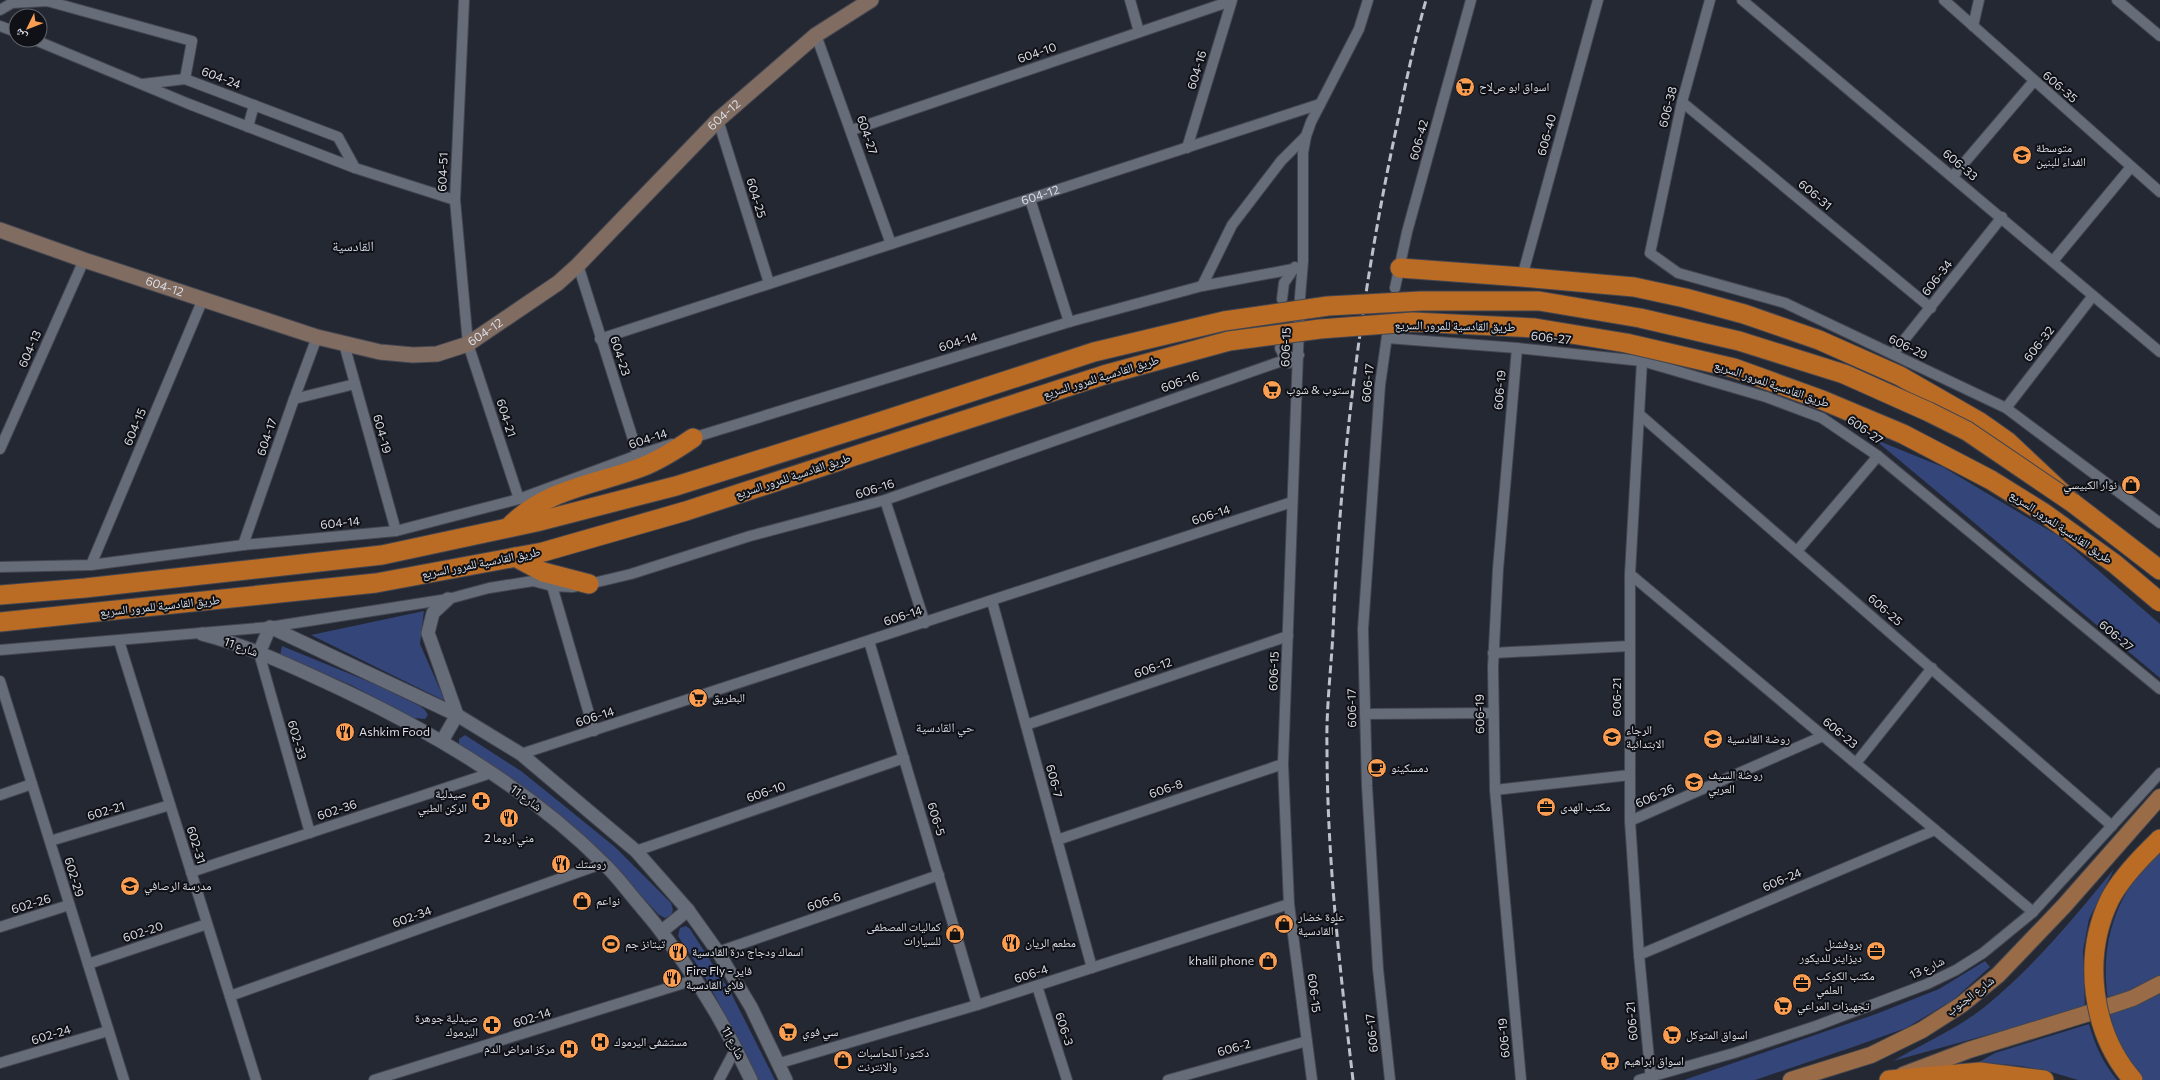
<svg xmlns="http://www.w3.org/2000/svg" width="2160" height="1080" viewBox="0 0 2160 1080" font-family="Commissioner,'Noto Naskh Arabic',sans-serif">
<rect width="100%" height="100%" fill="#242833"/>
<g fill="#334579">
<polygon points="1874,439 1943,467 2060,537 2160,624 2160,678"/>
<polygon points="424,611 420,644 445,701 311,635"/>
<polygon points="282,646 377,685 420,706 425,710 428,715 425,719 413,718 351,685 280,655"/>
<polygon points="465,735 521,771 562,804 615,847 671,903 673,910 671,915 665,918 659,915 623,876 459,746 459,739"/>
<path d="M2160,851V975L2108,1001C2099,941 2116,893 2160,851Z"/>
<path d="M2114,869L2089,919L2083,951L2085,1008L1893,1061C1924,1043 1959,1028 1987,1005C2035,965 2075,917 2114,869Z"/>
<polygon points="686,926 690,929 731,993 775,1080 757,1080 739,1041 705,977 678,936 680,928"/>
<polygon points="1985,961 1990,967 1953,1000 1906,1028 1853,1047 1755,1080 1684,1080 1876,1014 1939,989"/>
<path d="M2160,989V1080H2143C2126,1061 2116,1039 2110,1014Z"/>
<path d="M2089,1024C2095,1045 2103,1063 2117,1080H2078L2051,1072L2021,1066L1979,1062L1995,1053Z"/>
</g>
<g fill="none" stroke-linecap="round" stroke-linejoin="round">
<defs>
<g id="minor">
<polyline points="464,0 455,200 468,344 519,499"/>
<polyline points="1130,0 1139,32"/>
<polyline points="1710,0 1682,102 1650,253 1678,273 1785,303 2006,408 2160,523"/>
<polyline points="1742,0 2160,352"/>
<polyline points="1944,0 2160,192"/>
<polyline points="2117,0 2160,36"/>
<polyline points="0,10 12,3 47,1 192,41 185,79 338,137 355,168 455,200"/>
<polyline points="0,26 16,32"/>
<polyline points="1973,26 1979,0"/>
<polyline points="816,35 891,244"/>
<polyline points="35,40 189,104 355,168"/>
<polyline points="143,84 185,79"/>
<polyline points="1682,102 1931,308"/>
<polyline points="718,120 769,283"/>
<polyline points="248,127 254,105"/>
<polyline points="852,130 1231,1"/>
<polyline points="1187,148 1232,0"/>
<polyline points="1953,176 2034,81"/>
<polyline points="1030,199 1069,322"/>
<polyline points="2053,261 2131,167"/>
<polyline points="578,265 638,455"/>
<polyline points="1522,277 1598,0"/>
<polyline points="1202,286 1232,225 1281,161 1306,136"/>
<polyline points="1395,288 1407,232 1471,0"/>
<polyline points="1282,299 1284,283 1295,267"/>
<polyline points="1387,336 1380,385 1363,629 1367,786 1378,969 1390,1080"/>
<polyline points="1387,338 1517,348 1642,361 1766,397 1822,418 1878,456 2160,689"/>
<path id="s1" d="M600,339L1320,104"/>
<polyline points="344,344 396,531"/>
<polyline points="1280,348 1285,358 1289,363"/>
<polyline points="1517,348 1498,569 1493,667 1495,790 1521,1080"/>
<polyline points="1893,354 2002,217"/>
<polyline points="1642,361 1630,574 1630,821 1639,955 1651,1080"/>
<polyline points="294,399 355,384"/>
<polyline points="2006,408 2092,297"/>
<polyline points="1639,414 2112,826"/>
<polyline points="689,439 1069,322 1202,286 1293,269"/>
<polyline points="0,449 84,260"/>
<polyline points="885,500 925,623"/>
<polyline points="243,545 294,399 317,337"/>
<polyline points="1797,551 1878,456"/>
<polyline points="91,565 203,299"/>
<polyline points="0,567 91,565 243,545 396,531 519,499 638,455 672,444"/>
<polyline points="1630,574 2033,912"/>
<polyline points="552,586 594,731"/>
<polyline points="992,601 1092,968"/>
<polyline points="119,641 256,1080"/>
<polyline points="869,641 977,1005"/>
<polyline points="0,650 270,627 448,599 489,588 533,581 552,586 572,587 589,584 631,574 750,536 885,500 1299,355"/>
<polyline points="259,653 310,833"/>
<polyline points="1493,653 1630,646"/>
<polyline points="0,681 124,1080"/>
<polyline points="1365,714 1493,713"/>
<polyline points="1026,725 1288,636"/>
<polyline points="521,754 1292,502"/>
<polyline points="1856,763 1932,668"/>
<polyline points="1495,790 1630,775"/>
<polyline points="0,795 32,784"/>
<polyline points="1630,821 1823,736"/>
<polyline points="1057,840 1283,764"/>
<polyline points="50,841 170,805"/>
<polyline points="636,851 904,758"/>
<polyline points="191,872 491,773"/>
<polyline points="0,927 69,905"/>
<polyline points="718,952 939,875"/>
<polyline points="1639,955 1935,830"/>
<polyline points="88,964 207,924"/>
<polyline points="1037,986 1067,1080"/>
<polyline points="230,996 604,863"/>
<polyline points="0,1063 108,1031"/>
<polyline points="780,1063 977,1005 1289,904"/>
<polyline points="374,1080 697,979"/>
<polyline points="719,1080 736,1048"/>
<polyline points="1168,1080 1307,1041"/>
<polyline points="1312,1080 1289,904 1283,764 1300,297 1303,261 1303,153 1306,136 1311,122 1359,29 1368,0"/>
<polyline points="1639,1080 1734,1053 1816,1026 1927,984 1956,970 1983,953 2033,912 2160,773"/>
</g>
<g id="tertiary">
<path d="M202,634C252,647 298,669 345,691C438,735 530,790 603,863C614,873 623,885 632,896C681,952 720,1013 751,1080"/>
<polyline points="259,653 270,627 457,715 521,754 636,851 688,910 718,952 751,1007 786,1080"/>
<polyline points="442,741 457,715 428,633 433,613 448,599"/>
<polyline points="662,931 688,910"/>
</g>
<g id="secondary">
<path id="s2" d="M0,230L84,260L317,337L380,352L413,355L437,354L468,344L558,283L578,265L718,120L816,35L871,0"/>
</g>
<g id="primary">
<polyline points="2106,1007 2133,998 2160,984"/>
<polyline points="1903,1075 1969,1050 2089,1013"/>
<polyline points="1791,1080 1871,1055 1922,1030 1961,1005 1998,975 2064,906 2160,797"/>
</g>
<g id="motorway">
<polyline points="1400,268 1522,277 1634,287 1685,298 1744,314 1819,340 1900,376 1980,422 2007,441 2073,503 2160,570"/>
<path d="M509,527C545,489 595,485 642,467C660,460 677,449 693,438"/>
<polyline points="515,557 543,572 589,584"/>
<polyline points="0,595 85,588 382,555 536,522 676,486 879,422"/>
<polyline points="0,622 376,583 543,552 686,511 888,445"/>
<polyline points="2150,849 2160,839"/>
<polyline points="1889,1080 1980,1072 2044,1080"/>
</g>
</defs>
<use href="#minor" stroke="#434650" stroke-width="12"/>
<use href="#tertiary" stroke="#434650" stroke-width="15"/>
<use href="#secondary" stroke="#434650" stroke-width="17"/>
<use href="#primary" stroke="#434650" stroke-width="18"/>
<use href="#motorway" stroke="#434650" stroke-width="21"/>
<use href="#minor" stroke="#676c79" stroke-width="10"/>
<use href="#tertiary" stroke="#676c79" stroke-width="13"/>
<use href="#secondary" stroke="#806c60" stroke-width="15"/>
<use href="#primary" stroke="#996b46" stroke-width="16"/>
<use href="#motorway" stroke="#ba6b24" stroke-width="19"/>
<path stroke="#bec1ca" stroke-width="3" stroke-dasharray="8 4" stroke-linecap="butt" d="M1353,1080C1340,970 1327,858 1327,747C1326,709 1331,671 1333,632C1340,467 1360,301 1394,139C1404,92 1413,46 1426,0"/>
<defs>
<g id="motorway-bridge">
<polyline points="879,422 1094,352 1224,321 1328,306 1421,301 1539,301 1640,318 1739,341 1844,374 1929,412 1967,431 2073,503"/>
<polyline points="888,445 1104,375 1229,341 1320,329 1413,322 1535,328 1626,343 1734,368 1822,400 1903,434 1991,480 2044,513 2115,564 2160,602"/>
<path d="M2133,1080C2091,1032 2082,956 2110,899C2120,880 2135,864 2150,849"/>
</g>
</defs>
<use href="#motorway-bridge" stroke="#434650" stroke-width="21" stroke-linecap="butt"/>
<use href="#motorway-bridge" stroke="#ba6b24" stroke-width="19"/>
</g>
<defs>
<symbol id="supermarket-disc" viewBox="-11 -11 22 22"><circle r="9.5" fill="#fb9e52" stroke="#0f1116"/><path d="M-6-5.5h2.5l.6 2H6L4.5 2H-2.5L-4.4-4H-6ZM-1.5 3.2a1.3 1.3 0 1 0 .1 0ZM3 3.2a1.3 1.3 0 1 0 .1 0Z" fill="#111"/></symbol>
<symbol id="school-disc" viewBox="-11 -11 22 22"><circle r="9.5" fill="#fb9e52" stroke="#0f1116"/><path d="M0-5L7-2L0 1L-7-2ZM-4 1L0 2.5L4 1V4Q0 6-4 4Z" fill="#111"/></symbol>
<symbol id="shop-disc" viewBox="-11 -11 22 22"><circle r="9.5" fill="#fb9e52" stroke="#0f1116"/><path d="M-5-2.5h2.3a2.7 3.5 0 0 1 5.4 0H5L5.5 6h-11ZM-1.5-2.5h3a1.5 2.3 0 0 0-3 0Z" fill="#111"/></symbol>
<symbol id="restaurant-disc" viewBox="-11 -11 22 22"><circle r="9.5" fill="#fb9e52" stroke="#0f1116"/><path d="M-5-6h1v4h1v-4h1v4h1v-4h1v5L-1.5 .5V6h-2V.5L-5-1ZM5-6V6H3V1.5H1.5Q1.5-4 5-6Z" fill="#111"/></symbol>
<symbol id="cafe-disc" viewBox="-11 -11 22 22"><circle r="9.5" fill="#fb9e52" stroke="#0f1116"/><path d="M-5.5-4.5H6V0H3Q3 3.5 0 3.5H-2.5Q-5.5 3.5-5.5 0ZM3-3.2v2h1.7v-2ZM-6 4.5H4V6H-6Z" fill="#111"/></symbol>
<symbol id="pharmacy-disc" viewBox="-11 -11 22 22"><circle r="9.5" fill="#fb9e52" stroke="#0f1116"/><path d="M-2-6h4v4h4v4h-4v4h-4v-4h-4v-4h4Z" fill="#111"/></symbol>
<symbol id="office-disc" viewBox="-11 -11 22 22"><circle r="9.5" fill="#fb9e52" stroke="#0f1116"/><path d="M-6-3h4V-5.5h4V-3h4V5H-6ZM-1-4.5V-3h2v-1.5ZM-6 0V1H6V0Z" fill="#111"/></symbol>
<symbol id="stadium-disc" viewBox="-11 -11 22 22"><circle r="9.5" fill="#fb9e52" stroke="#0f1116"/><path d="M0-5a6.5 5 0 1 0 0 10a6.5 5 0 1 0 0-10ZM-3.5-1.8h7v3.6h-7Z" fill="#111"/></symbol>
<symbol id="hospital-disc" viewBox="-11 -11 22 22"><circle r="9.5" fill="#fb9e52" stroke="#0f1116"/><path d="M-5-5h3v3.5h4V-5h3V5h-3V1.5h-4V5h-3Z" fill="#111"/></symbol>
</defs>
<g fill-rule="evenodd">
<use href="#supermarket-disc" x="1454" y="76" width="22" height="22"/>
<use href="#school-disc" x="2011" y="144" width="22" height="22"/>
<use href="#supermarket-disc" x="1261" y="379" width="22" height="22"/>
<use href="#shop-disc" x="2120" y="474" width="22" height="22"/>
<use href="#supermarket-disc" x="687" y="687" width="22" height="22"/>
<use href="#restaurant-disc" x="334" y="721" width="22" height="22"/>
<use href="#school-disc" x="1601" y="726" width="22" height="22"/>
<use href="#school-disc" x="1702" y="728" width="22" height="22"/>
<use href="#cafe-disc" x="1366" y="757" width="22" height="22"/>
<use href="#school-disc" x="1683" y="771" width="22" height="22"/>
<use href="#pharmacy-disc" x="470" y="790" width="22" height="22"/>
<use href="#office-disc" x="1535" y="796" width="22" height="22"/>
<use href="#restaurant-disc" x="498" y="807" width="22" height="22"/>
<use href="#restaurant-disc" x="550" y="853" width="22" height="22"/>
<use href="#school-disc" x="119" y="875" width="22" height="22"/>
<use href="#shop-disc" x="571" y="890" width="22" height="22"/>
<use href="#shop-disc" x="1273" y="913" width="22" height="22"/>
<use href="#shop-disc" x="944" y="923" width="22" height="22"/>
<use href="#restaurant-disc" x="1000" y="932" width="22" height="22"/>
<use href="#stadium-disc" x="600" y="933" width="22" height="22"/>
<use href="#office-disc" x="1865" y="940" width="22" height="22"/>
<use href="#restaurant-disc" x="667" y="941" width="22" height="22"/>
<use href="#shop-disc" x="1257" y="950" width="22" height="22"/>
<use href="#restaurant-disc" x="661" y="967" width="22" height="22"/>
<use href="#office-disc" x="1791" y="972" width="22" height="22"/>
<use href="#supermarket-disc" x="1772" y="995" width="22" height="22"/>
<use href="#pharmacy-disc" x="481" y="1014" width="22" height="22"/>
<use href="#supermarket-disc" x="777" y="1021" width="22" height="22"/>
<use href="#supermarket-disc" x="1661" y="1024" width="22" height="22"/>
<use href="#hospital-disc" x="589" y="1031" width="22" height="22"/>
<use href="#hospital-disc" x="558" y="1038" width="22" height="22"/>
<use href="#shop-disc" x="832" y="1049" width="22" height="22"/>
<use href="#supermarket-disc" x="1599" y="1050" width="22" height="22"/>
</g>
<g text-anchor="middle" stroke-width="4" stroke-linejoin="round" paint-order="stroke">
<g font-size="12" fill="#dbdee6" stroke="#0f1116">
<text transform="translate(1037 53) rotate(-19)" y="4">604-10</text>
<text transform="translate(1197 70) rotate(-73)" y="4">604-16</text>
<text transform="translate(221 78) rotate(21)" y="4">604-24</text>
<text transform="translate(2060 87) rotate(41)" y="4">606-35</text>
<text transform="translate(1668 107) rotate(-76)" y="4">606-38</text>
<text dy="4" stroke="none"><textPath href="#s2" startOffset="834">604-12</textPath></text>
<text transform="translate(867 135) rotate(71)" y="4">604-27</text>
<text transform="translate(1547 135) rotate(-75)" y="4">606-40</text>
<text transform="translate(1419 140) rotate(-75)" y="4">606-42</text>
<text transform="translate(1960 165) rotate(40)" y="4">606-33</text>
<text transform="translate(443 172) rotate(-88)" y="4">604-51</text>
<text transform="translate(1815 195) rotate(40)" y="4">606-31</text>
<text dy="4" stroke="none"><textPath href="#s1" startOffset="463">604-12</textPath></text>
<text transform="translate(756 198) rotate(73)" y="4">604-25</text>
<text transform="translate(1937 278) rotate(-52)" y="4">606-34</text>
<text dy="4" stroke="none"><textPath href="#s2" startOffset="174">604-12</textPath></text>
<text transform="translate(1455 326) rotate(1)" y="4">طريق القادسية للمرور السريع</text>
<text dy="4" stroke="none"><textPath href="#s2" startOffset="510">604-12</textPath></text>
<text transform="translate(1551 338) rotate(6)" y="4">606-27</text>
<text transform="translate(958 342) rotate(-17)" y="4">604-14</text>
<text transform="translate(2039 344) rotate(-52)" y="4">606-32</text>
<text transform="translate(1286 347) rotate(-88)" y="4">606-15</text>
<text transform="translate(1908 347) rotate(26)" y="4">606-29</text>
<text transform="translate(30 349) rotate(-66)" y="4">604-13</text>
<text transform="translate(620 356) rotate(72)" y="4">604-23</text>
<text transform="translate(1101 377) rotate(-17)" y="4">طريق القادسية للمرور السريع</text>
<text transform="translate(1180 382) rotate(-20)" y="4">606-16</text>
<text transform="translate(1368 383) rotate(-84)" y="4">606-17</text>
<text transform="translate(1772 384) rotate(19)" y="4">طريق القادسية للمرور السريع</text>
<text transform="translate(1500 390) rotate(-85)" y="4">606-19</text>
<text transform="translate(506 418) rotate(72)" y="4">604-21</text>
<text transform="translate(135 427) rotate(-67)" y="4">604-15</text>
<text transform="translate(1865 430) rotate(35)" y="4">606-27</text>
<text transform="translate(382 434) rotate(75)" y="4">604-19</text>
<text transform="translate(267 437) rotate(-71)" y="4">604-17</text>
<text transform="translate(648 439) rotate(-18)" y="4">604-14</text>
<text transform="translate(793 476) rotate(-18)" y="4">طريق القادسية للمرور السريع</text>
<text transform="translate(875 489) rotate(-17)" y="4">606-16</text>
<text transform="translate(1211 515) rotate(-18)" y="4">606-14</text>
<text transform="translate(340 523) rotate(-6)" y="4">604-14</text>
<text transform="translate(2061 527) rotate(34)" y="4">طريق القادسية للمرور السريع</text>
<text transform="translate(481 563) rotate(-11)" y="4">طريق القادسية للمرور السريع</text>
<text transform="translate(160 606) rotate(-6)" y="4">طريق القادسية للمرور السريع</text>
<text transform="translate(1885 610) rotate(41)" y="4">606-25</text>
<text transform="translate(903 616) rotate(-18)" y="4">606-14</text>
<text transform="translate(2116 636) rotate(40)" y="4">606-27</text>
<text transform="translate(241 647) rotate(20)" y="4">شارع 11</text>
<text transform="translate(1153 668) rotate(-19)" y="4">606-12</text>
<text transform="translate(1274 671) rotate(-88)" y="4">606-15</text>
<text transform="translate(1617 697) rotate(-90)" y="4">606-21</text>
<text transform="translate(1352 708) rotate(-91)" y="4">606-17</text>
<text transform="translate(1480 714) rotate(-91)" y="4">606-19</text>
<text transform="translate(595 717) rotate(-18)" y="4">606-14</text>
<text transform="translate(1840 733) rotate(40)" y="4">606-23</text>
<text transform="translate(297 740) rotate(74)" y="4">602-33</text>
<text transform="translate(1054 781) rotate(75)" y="4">606-7</text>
<text transform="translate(1166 789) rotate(-19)" y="4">606-8</text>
<text transform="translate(766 792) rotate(-19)" y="4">606-10</text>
<text transform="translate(1655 796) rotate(-24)" y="4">606-26</text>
<text transform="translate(526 798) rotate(36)" y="4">شارع 11</text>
<text transform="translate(337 810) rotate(-18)" y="4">602-36</text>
<text transform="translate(106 811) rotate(-17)" y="4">602-21</text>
<text transform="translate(936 819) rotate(73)" y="4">606-5</text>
<text transform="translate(196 845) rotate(73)" y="4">602-31</text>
<text transform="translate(74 877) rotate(73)" y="4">602-29</text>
<text transform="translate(1782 880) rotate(-23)" y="4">606-24</text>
<text transform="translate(824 902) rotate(-19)" y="4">606-6</text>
<text transform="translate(31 904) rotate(-17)" y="4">602-26</text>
<text transform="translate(412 917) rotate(-20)" y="4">602-34</text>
<text transform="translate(143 932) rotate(-18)" y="4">602-20</text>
<text transform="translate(1927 968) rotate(-25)" y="4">شارع 13</text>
<text transform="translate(1031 974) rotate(-18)" y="4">606-4</text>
<text transform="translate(1314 993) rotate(83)" y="4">606-15</text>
<text transform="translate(1970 996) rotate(-37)" y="4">شارع الجنوب</text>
<text transform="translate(532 1018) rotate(-18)" y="4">602-14</text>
<text transform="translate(1632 1021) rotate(-95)" y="4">606-21</text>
<text transform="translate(1064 1029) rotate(72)" y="4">606-3</text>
<text transform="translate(1372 1033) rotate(-96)" y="4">606-17</text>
<text transform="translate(51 1035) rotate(-17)" y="4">602-24</text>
<text transform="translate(1504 1038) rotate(-95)" y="4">606-19</text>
<text transform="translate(733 1043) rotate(62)" y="4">شارع 11</text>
<text transform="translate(1234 1048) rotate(-16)" y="4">606-2</text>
</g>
<g font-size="12" fill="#dbdee6" stroke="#0f1116" text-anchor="start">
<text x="1479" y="91">اسواق ابو صﻻح</text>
<text x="2036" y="152">متوسطة<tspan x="2036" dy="14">الفداء للبنين</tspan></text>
<text x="1286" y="394">ستوب &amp; شوب</text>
<text x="2117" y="489" text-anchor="end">نوار الكبيسي</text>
<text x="712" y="702">البطريق</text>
<text x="1626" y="734">الرجاء<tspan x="1626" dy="14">الابتدائية</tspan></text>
<text x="359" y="736">Ashkim Food</text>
<text x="1727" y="743">روضة القادسية</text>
<text x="1391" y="772">دمسكينو</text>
<text x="1708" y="779">روضة السيف<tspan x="1708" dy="14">العربي</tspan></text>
<text x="467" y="798" text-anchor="end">صيدلية<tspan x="467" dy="14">الركن الطبي</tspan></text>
<text x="1560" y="811">مكتب الهدى</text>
<text x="509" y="842" text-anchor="middle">مني اروما 2</text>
<text x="575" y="868">روستك</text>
<text x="144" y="890">مدرسة الرصافي</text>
<text x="596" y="905">نواعم</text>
<text x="1298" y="921">علوة خضار<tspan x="1298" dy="14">القادسية</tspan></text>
<text x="941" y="931" text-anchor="end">كماليات المصطفى<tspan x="941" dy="14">للسيارات</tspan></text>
<text x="1025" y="947">مطعم الريان</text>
<text x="625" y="948">تيتانز جم</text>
<text x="1862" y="948" text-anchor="end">بروفشنل<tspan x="1862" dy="14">ديزاينر للديكور</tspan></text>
<text x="692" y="956">اسماك ودجاج درة القادسية</text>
<text x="1254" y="965" text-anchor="end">khalil phone</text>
<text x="686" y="975">Fire Fly - فاير<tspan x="686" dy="14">فلاي القادسية</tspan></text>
<text x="1816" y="980">مكتب الكوكب<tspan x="1816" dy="14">العلمي</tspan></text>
<text x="1797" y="1010">تجهيزات المراعي</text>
<text x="478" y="1022" text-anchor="end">صيدلية جوهرة<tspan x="478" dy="14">اليرموك</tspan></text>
<text x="802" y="1036">سي فوي</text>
<text x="1686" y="1039">اسواق المتوكل</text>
<text x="614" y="1046">مستشفى اليرموك</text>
<text x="555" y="1053" text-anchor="end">مركز امراض الدم</text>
<text x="857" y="1057">دكتور آ للحاسبات<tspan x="857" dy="14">والانترنت</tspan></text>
<text x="1624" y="1065">اسواق ابراهيم</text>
</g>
<g font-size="13" fill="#cbd1e0" stroke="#0f1116">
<text x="945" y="732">حي القادسية</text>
</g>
<g font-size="14" fill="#cbd1e0" stroke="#0f1116">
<text x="353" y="251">القادسية</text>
</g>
</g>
<g transform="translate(28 28) rotate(227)"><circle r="19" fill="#0f1116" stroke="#616369"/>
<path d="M0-3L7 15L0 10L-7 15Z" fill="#fb9e52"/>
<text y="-6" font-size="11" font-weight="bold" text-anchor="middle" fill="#dbdee6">ش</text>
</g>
</svg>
